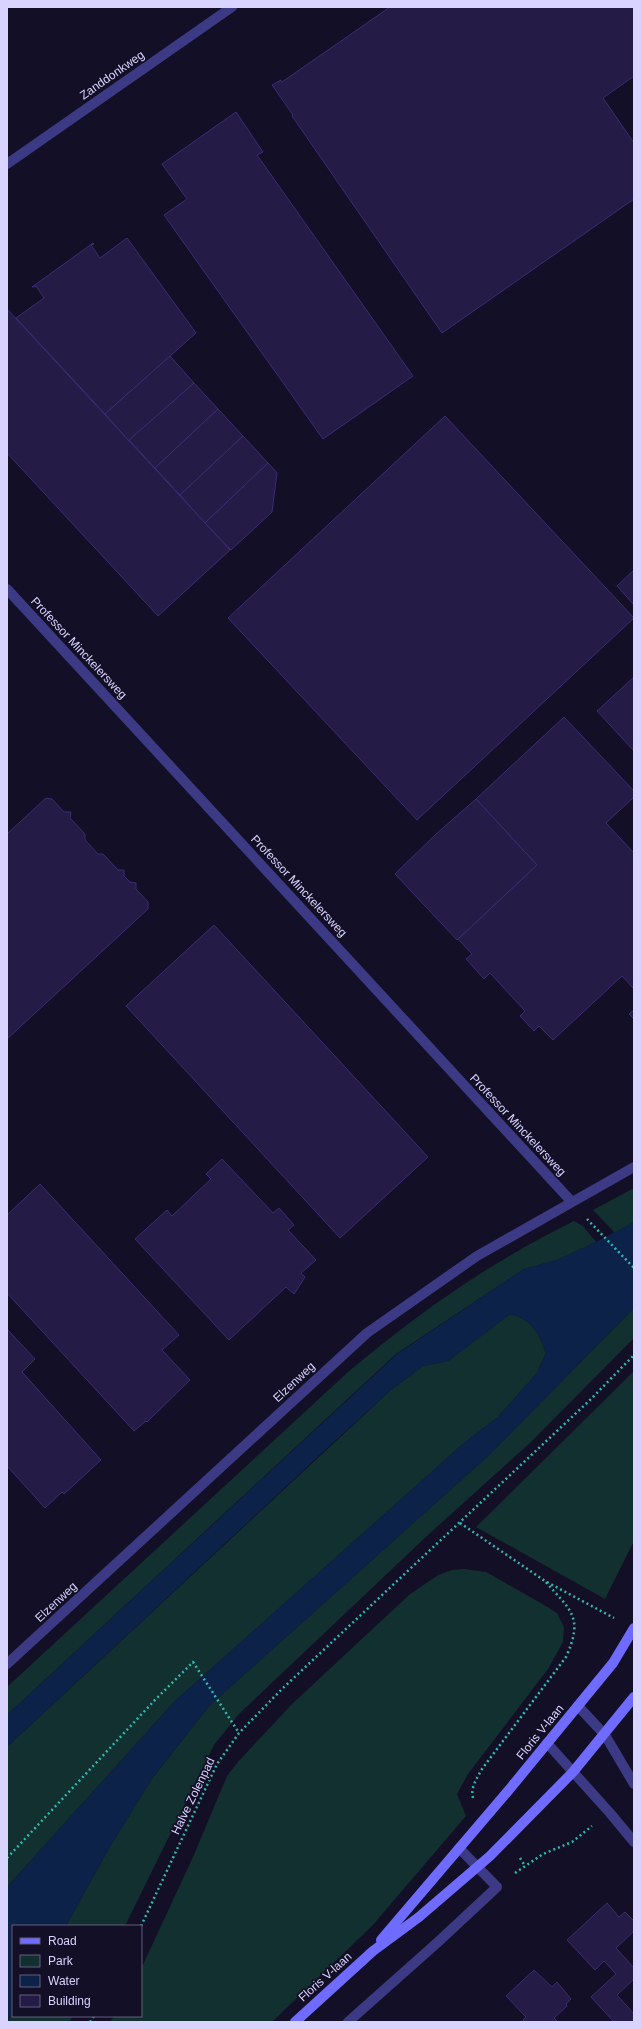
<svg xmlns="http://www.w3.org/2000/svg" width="641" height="2029" viewBox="0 0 641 2029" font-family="Helvetica,sans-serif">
<rect width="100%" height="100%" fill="#130f26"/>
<g fill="#12302f">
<polygon points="634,1188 634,1222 615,1233 593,1210"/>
<path d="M574,1221L583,1226L596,1242L557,1260L524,1269L396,1354L7,1715V1687L348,1372C418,1313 492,1261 574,1221Z"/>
<polygon points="634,1308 634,1338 531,1442 428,1535 239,1714 214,1745 125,1926 66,1926 108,1850 151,1780 209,1706 487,1457"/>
<path d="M510,1314C533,1320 538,1332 546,1353L537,1373L498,1417L464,1443L174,1702L7,1887V1747L391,1390L423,1366L448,1361Z"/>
<polygon points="634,1371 634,1541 605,1599 476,1527"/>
<polygon points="464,1569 486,1572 539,1602 557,1613 564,1627 563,1642 548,1669 468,1774 457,1794 466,1816 372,1926 272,2022 110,2022 114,2016 141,2016 141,1969 193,1857 227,1776 237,1763 291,1705 409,1595 438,1575 452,1570"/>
<polygon points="13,2012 13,2016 73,2016 69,2022 7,2022"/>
</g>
<path fill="#0c2248" d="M634,1222V1308L487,1457L209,1706L151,1780L108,1850L66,1926H13V2012L7,2021V1887L174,1702L464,1443L498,1417L537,1373L546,1353C538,1332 533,1320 510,1314L448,1361L423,1366L391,1390L336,1440L7,1747V1715L397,1354L524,1269L557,1260L596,1242Z"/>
<g fill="#241b47" stroke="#3b2d73">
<polygon points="390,7 634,7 634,76 603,98 634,143 634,199 442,333 292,116 293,115 272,85 281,80 282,82"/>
<polygon points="236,112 263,152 257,155 413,376 323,439 164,215 187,199 162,164"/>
<polygon points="127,238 196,333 105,414 16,318 44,298 36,286 32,287 93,243 94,244 91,245 100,258"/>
<polygon points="7,309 230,550 158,616 7,453"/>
<polygon points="170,356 194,383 129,441 105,414"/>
<polygon points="194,383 218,409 155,468 129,440"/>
<polygon points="218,409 243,436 180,495 155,468"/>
<polygon points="445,416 634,618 417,820 228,618"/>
<polygon points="243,436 268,463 205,523 180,495"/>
<polygon points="268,463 277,473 272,512 231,550 205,523"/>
<polygon points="634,570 634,605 617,586"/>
<polygon points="634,677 634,751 597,711"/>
<polygon points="564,717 634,791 634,797 606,823 634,853 634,989 622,976 553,1040 539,1026 534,1031 520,1016 525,1011 490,973 484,979 466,959 472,954 458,939 537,865 476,799"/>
<polygon points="46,798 52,799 64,812 71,812 70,818 85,834 85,840 98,854 103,854 118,870 124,870 124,876 130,882 136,883 136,889 148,902 148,909 7,1039 7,834"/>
<polygon points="476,799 537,865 457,940 395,874 435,835"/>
<polygon points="214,925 428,1157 340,1238 126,1006"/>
<polygon points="634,1010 634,1019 629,1014"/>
<polygon points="222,1159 273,1213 279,1208 294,1225 288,1230 316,1260 301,1273 305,1277 294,1294 286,1287 229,1340 135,1239 167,1210 172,1216 211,1179 206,1174"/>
<polygon points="40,1184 179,1335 162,1350 190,1380 147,1422 146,1421 134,1431 7,1293 7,1215"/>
<polygon points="7,1329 35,1359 22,1372 101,1460 64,1494 62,1492 45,1508 7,1466"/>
<polygon points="607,1903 619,1917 625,1912 634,1921 634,1931 616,1948 634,1968 634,1979 617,1995 634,2014 633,2022 614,2022 591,1997 616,1974 604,1961 595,1970 567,1940"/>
<polygon points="534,1970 552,1987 557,1982 571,1999 566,2004 567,2006 554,2018 558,2022 525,2022 523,2020 526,2017 506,1996"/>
</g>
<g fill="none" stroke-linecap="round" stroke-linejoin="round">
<g stroke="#2fb8b0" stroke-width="2.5" stroke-dasharray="2 3" stroke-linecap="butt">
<polyline points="587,1219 634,1268"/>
<polyline points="460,1523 545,1581 614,1618"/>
<path d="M473,1798C470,1788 477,1778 482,1769L566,1657C584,1617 571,1611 545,1581"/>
<polyline points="7,1858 154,1701 193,1662 239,1733"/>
<polyline points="520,1858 525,1866"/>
<polyline points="515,1873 543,1854 572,1842 592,1826"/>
<polyline points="141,1926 217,1764 239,1733 283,1688 589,1401 634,1355"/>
<polyline points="90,2022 94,2016"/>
</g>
<g stroke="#3d3a85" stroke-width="10">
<polyline points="7,164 232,7"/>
<polyline points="7,589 571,1201"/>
<polyline points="7,1664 367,1333 477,1256 634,1167"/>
<polyline points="578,1706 605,1735 634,1784"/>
<polyline points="547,1743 610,1813 634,1842"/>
<polyline points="348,2022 438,1942 497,1887 459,1848"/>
</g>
<g stroke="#6f6bff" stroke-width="10">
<polyline points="381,1940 508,1791 613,1663 634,1628"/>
<polyline points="295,2022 373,1951 419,1917 490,1856 573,1772 634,1697"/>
</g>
</g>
<g text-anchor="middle" stroke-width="3.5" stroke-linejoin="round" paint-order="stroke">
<g font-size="12" fill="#d9d4ff" stroke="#130f26">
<text transform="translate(112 75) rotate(-35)" y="4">Zanddonkweg</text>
<text transform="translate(79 648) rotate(47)" y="4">Professor Minckelersweg</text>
<text transform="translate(299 886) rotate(47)" y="4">Professor Minckelersweg</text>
<text transform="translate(518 1125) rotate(47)" y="4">Professor Minckelersweg</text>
<text transform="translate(294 1382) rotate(-43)" y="4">Elzenweg</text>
<text transform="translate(56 1602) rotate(-43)" y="4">Elzenweg</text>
<text transform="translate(540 1732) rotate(-51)" y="4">Floris V-laan</text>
<text transform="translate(193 1796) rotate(-64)" y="4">Halve Zolenpad</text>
<text transform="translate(325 1977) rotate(-42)" y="4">Floris V-laan</text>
</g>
</g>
<rect width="641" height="2029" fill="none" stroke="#d9d4ff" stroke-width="16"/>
<rect x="12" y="1925" width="130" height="92" fill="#130f26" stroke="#625e7d"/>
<rect x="20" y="1938" width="20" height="6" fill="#6f6bff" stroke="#625e7d"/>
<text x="48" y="1945" font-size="12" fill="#d9d4ff">Road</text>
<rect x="20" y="1955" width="20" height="12" fill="#12302f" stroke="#625e7d"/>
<text x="48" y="1965" font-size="12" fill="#d9d4ff">Park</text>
<rect x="20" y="1975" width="20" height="12" fill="#0c2248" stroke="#625e7d"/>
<text x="48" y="1985" font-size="12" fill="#d9d4ff">Water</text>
<rect x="20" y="1995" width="20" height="12" fill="#241b47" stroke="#625e7d"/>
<text x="48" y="2005" font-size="12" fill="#d9d4ff">Building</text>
</svg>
